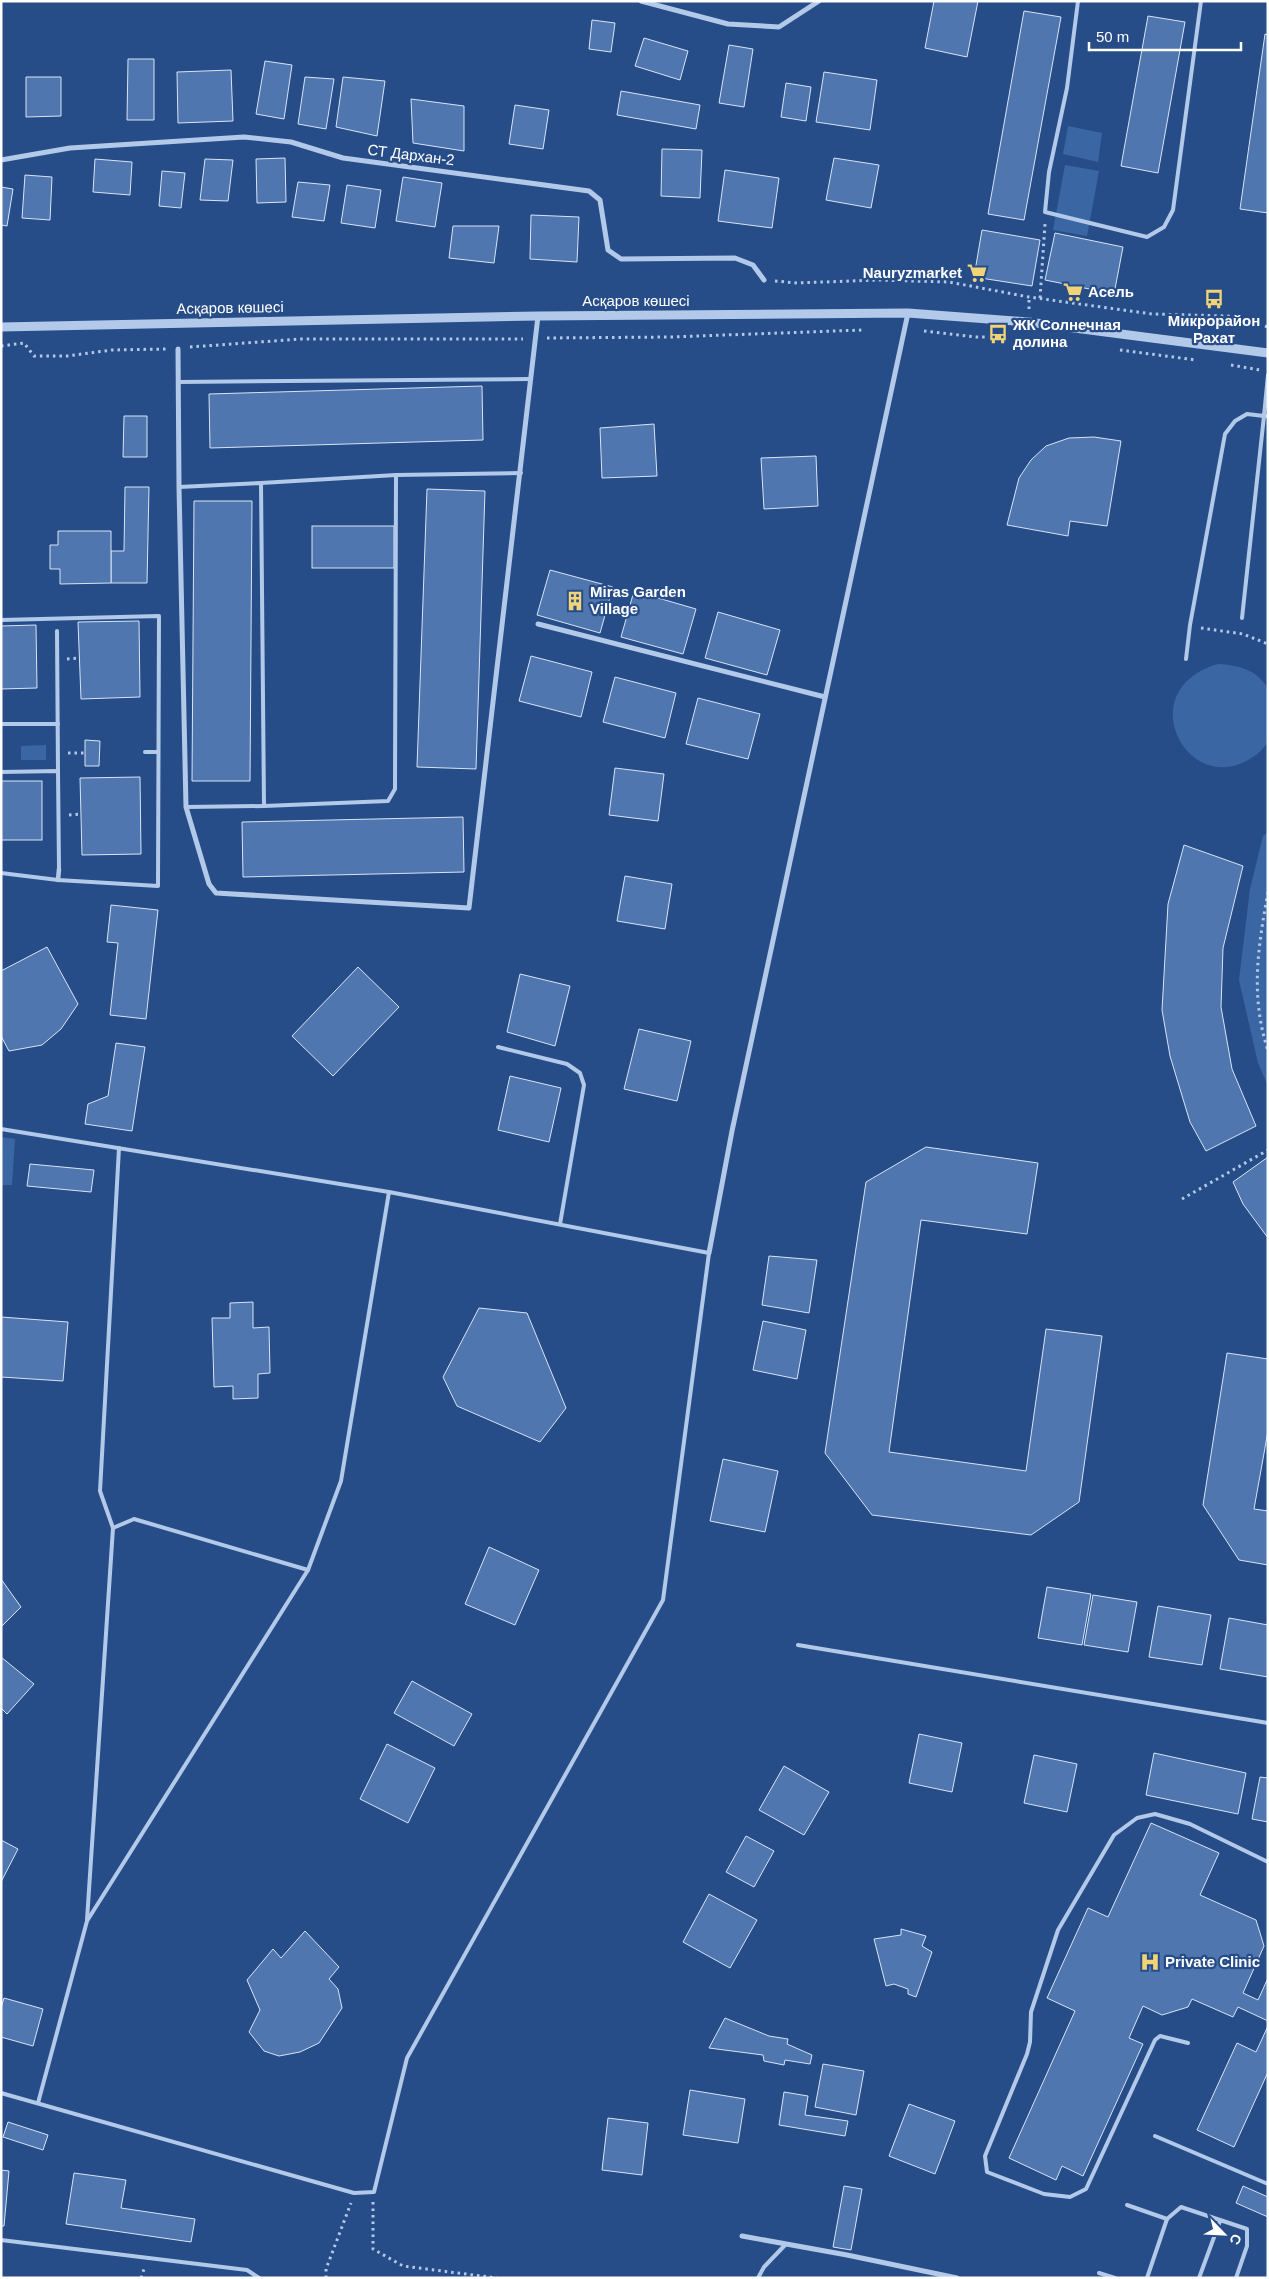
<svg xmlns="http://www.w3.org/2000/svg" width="1269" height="2279" viewBox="0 0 1269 2279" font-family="Arial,sans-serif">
<rect width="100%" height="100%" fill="#274d88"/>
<g fill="#3b66a4">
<polygon points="1068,126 1102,133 1098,162 1063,154"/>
<polygon points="1065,165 1099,171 1087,236 1053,230"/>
<path d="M1218,664C1238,665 1258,670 1268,689V741C1262,752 1253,758 1242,763C1182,789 1134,688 1218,664Z"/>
<polygon points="46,745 46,760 21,760 21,746"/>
<polygon points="1268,832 1268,1086 1258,1063 1239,980 1250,889 1263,836"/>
<polygon points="1,1137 15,1139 12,1185 1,1185"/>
</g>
<g fill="#4f76af" stroke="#d7e4f7">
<polygon points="934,1 978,1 967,57 925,48"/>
<polygon points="1024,11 1061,17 1024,220 988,214"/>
<polygon points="1148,16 1185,22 1158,173 1121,166"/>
<polygon points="592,20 615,23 611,52 589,49"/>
<polygon points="1265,34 1268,35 1268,213 1240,209"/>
<polygon points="644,38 688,51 680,80 635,66"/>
<polygon points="729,45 753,49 744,107 719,103"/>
<polygon points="128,59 154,59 154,120 127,120"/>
<polygon points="265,61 292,65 284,119 256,114"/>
<polygon points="231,70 233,121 178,123 177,72"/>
<polygon points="824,72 877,80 870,130 816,122"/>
<polygon points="26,77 61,77 61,116 26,117"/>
<polygon points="305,77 334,79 326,129 298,124"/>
<polygon points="343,77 385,81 377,136 336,127"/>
<polygon points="786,83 811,87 806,121 781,117"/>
<polygon points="621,91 700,105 696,129 617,115"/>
<polygon points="411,99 464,106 464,151 413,143"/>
<polygon points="515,105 549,110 543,149 509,144"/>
<polygon points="662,149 702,150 700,198 661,196"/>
<polygon points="285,158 286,202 257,203 256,159"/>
<polygon points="834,158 879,165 871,208 826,200"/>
<polygon points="95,159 132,162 130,195 93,192"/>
<polygon points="205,159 233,160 228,201 200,200"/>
<polygon points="725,170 779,178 772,228 718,221"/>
<polygon points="162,171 185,173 181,208 159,206"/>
<polygon points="25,175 52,177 50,220 22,218"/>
<polygon points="403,177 442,183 435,227 396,221"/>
<polygon points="298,182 330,185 324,221 292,217"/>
<polygon points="347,185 381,190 375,228 341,223"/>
<polygon points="1,187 13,189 7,226 1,225"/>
<polygon points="531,215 579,217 577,262 530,259"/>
<polygon points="453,226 499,226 494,263 449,258"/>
<polygon points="982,230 1040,240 1032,286 974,277"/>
<polygon points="1055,233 1123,247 1114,294 1045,280"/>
<polygon points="482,386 483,440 210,448 209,394"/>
<polygon points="124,416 147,416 147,457 123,457"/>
<polygon points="654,424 657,476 602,478 600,428"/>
<polygon points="1094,437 1121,441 1107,526 1070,521 1068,536 1007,525 1019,478 1031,460 1046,446 1069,438"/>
<polygon points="816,456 818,506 764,509 761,458"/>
<polygon points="125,487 149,487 147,583 111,583 111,551 124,551"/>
<polygon points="427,489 485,491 476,769 417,767"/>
<polygon points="194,501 252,501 250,781 192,781"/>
<rect x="312" y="526" width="82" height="42"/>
<polygon points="58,531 111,531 111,583 60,584 60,569 50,569 50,545 58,545"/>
<polygon points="550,570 613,587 600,633 537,615"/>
<polygon points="634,591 696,609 683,654 621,637"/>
<polygon points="718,612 780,630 767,675 705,658"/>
<polygon points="139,621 140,697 81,699 78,622"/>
<polygon points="36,625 37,688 1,689 1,626"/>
<polygon points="531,656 592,672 581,717 519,701"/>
<polygon points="615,677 676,693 665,738 603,722"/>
<polygon points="698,698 760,714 748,759 686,744"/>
<polygon points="85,740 100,741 99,766 85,766"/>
<polygon points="615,768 664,774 658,821 609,815"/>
<polygon points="140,777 141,854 82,855 80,778"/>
<rect x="1" y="781" width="41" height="59"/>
<polygon points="463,817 464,872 243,877 242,822"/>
<polygon points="1184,845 1243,866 1223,948 1221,1007 1232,1069 1256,1126 1206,1151 1190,1122 1170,1056 1162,1010 1168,904"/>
<polygon points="625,876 672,884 665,929 617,921"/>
<polygon points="111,905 158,910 146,1019 110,1015 118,943 107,942"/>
<polygon points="47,947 78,1004 61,1029 42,1045 9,1051 1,1036 1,971"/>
<polygon points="358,967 399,1007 333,1076 292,1036"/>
<polygon points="520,974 570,986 555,1046 507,1032"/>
<polygon points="639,1029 691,1041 677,1101 624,1089"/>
<polygon points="116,1043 145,1047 132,1131 85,1124 88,1104 108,1096"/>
<polygon points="510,1076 561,1088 549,1142 498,1130"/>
<polygon points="926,1147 1038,1163 1027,1234 921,1220 889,1452 1026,1471 1046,1329 1102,1336 1079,1502 1031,1535 872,1515 825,1453 866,1182"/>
<polygon points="1268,1157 1268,1238 1243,1204 1233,1182"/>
<polygon points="30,1164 94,1170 91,1192 27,1186"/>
<polygon points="769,1256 817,1260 809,1313 762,1305"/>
<polygon points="253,1302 253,1328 269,1327 270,1373 258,1374 258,1398 233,1399 233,1386 214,1387 212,1318 230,1318 230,1303"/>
<polygon points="479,1308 527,1313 566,1408 540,1442 457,1406 443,1377"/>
<polygon points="1,1317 68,1322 63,1381 1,1377"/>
<polygon points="763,1321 806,1330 797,1379 753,1370"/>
<polygon points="1227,1353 1268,1359 1268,1431 1254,1509 1268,1511 1268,1565 1239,1560 1203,1505"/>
<polygon points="723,1459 778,1471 765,1532 710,1521"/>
<polygon points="489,1547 539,1570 515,1625 465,1604"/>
<polygon points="1,1579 21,1607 1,1627"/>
<polygon points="1047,1587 1091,1594 1082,1645 1038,1638"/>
<polygon points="1093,1595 1137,1602 1128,1652 1084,1645"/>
<polygon points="1158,1606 1211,1615 1202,1665 1149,1657"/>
<polygon points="1229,1618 1268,1625 1268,1677 1220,1669"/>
<polygon points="1,1657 34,1684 7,1714 1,1708"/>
<polygon points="412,1681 472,1714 454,1746 394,1713"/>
<polygon points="919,1734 962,1743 952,1792 909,1783"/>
<polygon points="387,1744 435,1768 408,1823 360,1799"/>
<polygon points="1154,1753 1246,1773 1238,1814 1146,1795"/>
<polygon points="1034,1755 1077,1764 1067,1812 1024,1803"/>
<polygon points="784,1766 829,1792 804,1835 759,1810"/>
<polygon points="1260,1777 1268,1778 1268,1822 1252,1819"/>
<polygon points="1151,1823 1219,1853 1200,1895 1256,1920 1264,1946 1243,1993 1258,2000 1268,1978 1268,2021 1238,2007 1233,2017 1192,1999 1188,2007 1162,2015 1143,2006 1129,2038 1143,2044 1083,2176 1062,2166 1056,2180 1009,2158 1075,2011 1047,1998 1088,1908 1108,1917"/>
<polygon points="746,1836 774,1851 754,1887 726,1872"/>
<polygon points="1,1840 18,1849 1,1882"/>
<polygon points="709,1894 757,1920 730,1968 683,1942"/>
<polygon points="901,1929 926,1936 922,1946 932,1952 916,1997 908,1994 908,1989 894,1984 886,1986 874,1939 901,1935"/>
<polygon points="305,1931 339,1967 329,1979 338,1989 342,2008 319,2043 300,2052 279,2056 264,2051 249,2032 260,2010 247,1980 273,1949 281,1958"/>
<polygon points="4,1998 43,2009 33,2046 1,2037 1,2008"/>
<polygon points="725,2018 769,2036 788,2039 787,2044 812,2055 810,2064 785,2060 784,2065 764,2061 763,2055 709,2048"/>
<polygon points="1268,2026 1268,2072 1234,2147 1197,2130 1237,2043 1256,2052"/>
<polygon points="823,2064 864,2071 856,2115 815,2107"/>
<polygon points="690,2090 745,2099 738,2143 683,2135"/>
<polygon points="784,2092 808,2096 805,2115 848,2121 845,2136 779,2125"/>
<polygon points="909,2104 955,2121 935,2174 889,2156"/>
<polygon points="608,2118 648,2123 642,2175 602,2170"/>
<polygon points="8,2122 48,2135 43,2150 3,2137"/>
<polygon points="1,2170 9,2171 4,2226 1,2226"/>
<polygon points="74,2173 126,2180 121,2208 195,2219 191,2242 66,2224"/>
<polygon points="844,2186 862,2189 851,2250 833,2247"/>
<polygon points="1243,2186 1268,2197 1268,2217 1236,2203"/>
</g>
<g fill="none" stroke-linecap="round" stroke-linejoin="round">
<g stroke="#b3c9e9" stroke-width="3" stroke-dasharray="2.5 4" stroke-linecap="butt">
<polyline points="775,281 797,283 877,280 949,282 1029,297 1152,314 1228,316 1268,327"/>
<polyline points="1040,298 1045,224"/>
<polyline points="1029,309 1029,297"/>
<polyline points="924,331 976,337 1007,337"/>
<polyline points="547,338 670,337 863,330"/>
<polyline points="1,346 24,343 34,356 67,356 112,350 166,349"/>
<polyline points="190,347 301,339 523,339"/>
<polyline points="1120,350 1196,360"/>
<polyline points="1231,365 1260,370"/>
<polyline points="1201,628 1243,634 1268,644"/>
<polyline points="67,659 80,658"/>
<polyline points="68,753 85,753"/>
<polyline points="69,815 81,814"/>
<path d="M1268,892C1258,948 1250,995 1268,1051"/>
<polyline points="1182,1199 1268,1150"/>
<polyline points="373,2202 373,2249 403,2266 497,2278"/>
<polyline points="141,2278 144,2269"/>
<polyline points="326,2278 326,2269 351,2203"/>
</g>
<g stroke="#b3c9e9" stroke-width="4">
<polyline points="1078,1 1067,88 1049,172 1045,212 1147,237 1164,227 1173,210 1201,1"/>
<polyline points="178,382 530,379"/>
<polyline points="261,483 396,475"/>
<polyline points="179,487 261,483 264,806 388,801 395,789 396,475 521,473"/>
<polyline points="1242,618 1264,416 1268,416"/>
<polyline points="1,620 159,616 158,886 58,880 1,873"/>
<polyline points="57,631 58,771"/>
<polyline points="1186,659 1190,625 1225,434 1235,421 1247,414 1264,416 1268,375"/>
<polyline points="1,724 58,724"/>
<polyline points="145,752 158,752"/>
<polyline points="1,772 58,771 59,869"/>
<polyline points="186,807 264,806"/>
<polyline points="498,1047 567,1064 580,1073 584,1085 560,1224"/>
<polyline points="1,1129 389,1192 709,1253 663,1600 407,2058 374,2192 354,2193 1,2093"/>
<polyline points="113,1528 100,1491 119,1148"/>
<polyline points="798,1645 1268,1723"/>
<polyline points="87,1920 113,1528 134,1519 308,1570"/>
<polyline points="1188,2043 1160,2036 1155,2040 1086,2189 1070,2197 1044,2194 987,2172 985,2156 1027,2054 1030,2042 1031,2012 1058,1930 1114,1835 1137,1818 1155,1814 1190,1824 1268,1862"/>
<polyline points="38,2103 87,1921 308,1570 341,1481 389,1192"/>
<polyline points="1155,2136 1268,2184"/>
<polyline points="1127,2205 1167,2219"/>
<polyline points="1,2240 247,2270 259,2278"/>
<polyline points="1099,2273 1115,2278"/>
<polyline points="758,2278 764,2267 786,2244"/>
<polyline points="1147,2278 1167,2219 1181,2207 1247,2229 1247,2246 1236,2278"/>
<polyline points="1199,2278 1220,2221"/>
</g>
<polyline stroke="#b3c9e9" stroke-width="4.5" points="58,880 59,869"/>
<g stroke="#b3c9e9" stroke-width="5">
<polyline points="641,1 728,24 779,27 819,1"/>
<polyline points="1,160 70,148 244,137 291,142 343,158 589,191 600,200 608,250 621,259 735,258 753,265 764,280"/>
<polyline points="178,349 179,487 186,807 209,884 216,893 469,908 538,316"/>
<polyline points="538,624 825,697"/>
<polyline points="709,1253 732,1131 908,313"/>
<polyline points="742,2236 847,2255 957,2278"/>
</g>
<polyline stroke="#b3c9e9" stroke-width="9" points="1,327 538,316 908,313 1028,322 1268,353"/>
</g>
<defs>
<symbol id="supermarket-bare" viewBox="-9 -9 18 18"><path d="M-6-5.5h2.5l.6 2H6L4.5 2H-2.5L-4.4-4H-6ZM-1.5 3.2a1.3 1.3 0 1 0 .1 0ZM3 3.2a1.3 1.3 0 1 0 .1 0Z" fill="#f1d378" stroke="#274d88" stroke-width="2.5" paint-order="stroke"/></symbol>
<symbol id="bus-bare" viewBox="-9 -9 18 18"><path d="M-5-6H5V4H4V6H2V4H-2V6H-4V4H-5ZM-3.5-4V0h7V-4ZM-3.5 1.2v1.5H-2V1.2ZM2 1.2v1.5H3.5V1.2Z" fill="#f1d378" stroke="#274d88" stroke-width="2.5" paint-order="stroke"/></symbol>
<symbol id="building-bare" viewBox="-9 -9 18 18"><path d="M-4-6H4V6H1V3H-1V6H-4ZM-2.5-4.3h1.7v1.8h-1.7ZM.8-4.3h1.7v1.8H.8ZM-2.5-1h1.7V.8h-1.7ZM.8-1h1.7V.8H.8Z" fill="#f1d378" stroke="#274d88" stroke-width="2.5" paint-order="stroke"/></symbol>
<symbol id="hospital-bare" viewBox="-9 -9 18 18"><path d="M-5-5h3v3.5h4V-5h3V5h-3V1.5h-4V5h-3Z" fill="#f1d378" stroke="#274d88" stroke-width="2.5" paint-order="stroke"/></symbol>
</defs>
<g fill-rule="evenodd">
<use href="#supermarket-bare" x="963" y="259" width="28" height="28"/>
<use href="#supermarket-bare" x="1059" y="278" width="28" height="28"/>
<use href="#bus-bare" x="1200" y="285" width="28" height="28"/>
<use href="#bus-bare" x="984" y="320" width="28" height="28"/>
<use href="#building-bare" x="561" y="587" width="28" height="28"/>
<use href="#hospital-bare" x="1136" y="1948" width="28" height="28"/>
</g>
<g text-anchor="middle" stroke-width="4.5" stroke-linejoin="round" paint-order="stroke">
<g font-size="15" fill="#fff" stroke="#274d88">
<text transform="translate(411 155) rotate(7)" y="5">СТ Дархан-2</text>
<text x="636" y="306">Асқаров көшесі</text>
<text transform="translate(230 308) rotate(-1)" y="5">Асқаров көшесі</text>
</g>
<g font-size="15" font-weight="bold" fill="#fff" stroke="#274d88" text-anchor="start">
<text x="962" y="278" text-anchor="end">Nauryzmarket</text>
<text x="1088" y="297">Асель</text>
<text x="1214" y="326" text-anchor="middle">Микрорайон<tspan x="1214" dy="17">Рахат</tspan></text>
<text x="1013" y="330">ЖК Солнечная<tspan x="1013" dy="17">долина</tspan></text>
<text x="590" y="597">Miras Garden<tspan x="590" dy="17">Village</tspan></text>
<text x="1165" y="1967">Private Clinic</text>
</g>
</g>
<rect width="1269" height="2279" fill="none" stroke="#ffffff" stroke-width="5"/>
<g transform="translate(1224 2234) rotate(114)" stroke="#274d88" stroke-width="4" paint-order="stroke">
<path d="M0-4L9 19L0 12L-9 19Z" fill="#ffffff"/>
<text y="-8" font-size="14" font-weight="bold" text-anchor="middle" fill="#ffffff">С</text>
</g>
<path d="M1089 42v8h152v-8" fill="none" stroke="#ffffff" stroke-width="2.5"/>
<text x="1096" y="42" font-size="15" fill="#ffffff" stroke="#274d88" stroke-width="4" paint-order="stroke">50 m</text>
</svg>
